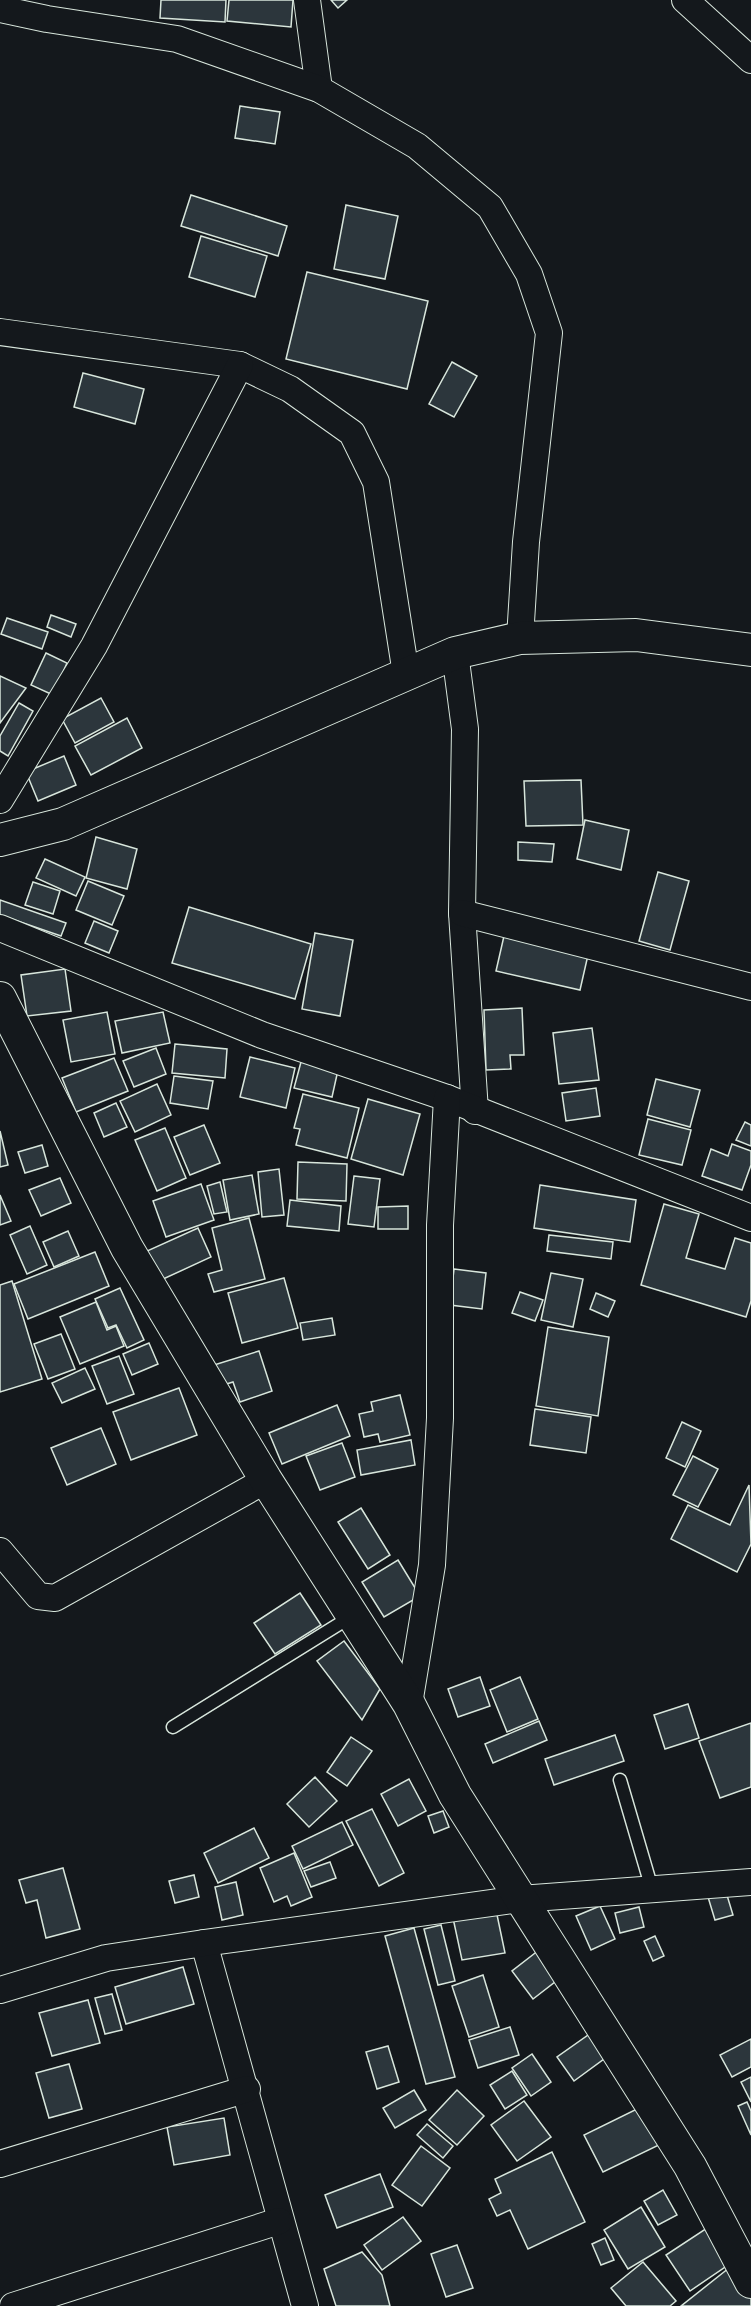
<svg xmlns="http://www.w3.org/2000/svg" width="751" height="2306" viewBox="0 0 751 2306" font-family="Commissioner,sans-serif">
<rect width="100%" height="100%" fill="#14181c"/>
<g fill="#2c363c" stroke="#d8e6dc" stroke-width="1.5">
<polygon points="161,0 226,0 225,22 160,18"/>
<polygon points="229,0 293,0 291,27 227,21"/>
<polygon points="331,0 347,0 338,8"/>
<polygon points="240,106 280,112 275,144 235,138"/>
<polygon points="191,195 287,226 278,256 181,226"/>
<polygon points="346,205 398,216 385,279 334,269"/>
<polygon points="201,236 267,256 255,297 189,277"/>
<polygon points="307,272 428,301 407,389 286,359"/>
<polygon points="452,362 477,376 454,417 429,404"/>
<polygon points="83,373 144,389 135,424 74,407"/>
<polygon points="51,615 76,624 71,637 47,627"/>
<polygon points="7,618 48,632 42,649 1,634"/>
<polygon points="46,653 67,663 53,695 31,685"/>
<polygon points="0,676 26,688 0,723"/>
<polygon points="101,698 114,722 75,743 62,719"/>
<polygon points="19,703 33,711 8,756 0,751 0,736"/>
<polygon points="127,718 142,748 91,775 75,746"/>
<polygon points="64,756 76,785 38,801 26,772"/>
<polygon points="581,780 583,825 526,826 524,781"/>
<polygon points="585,820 629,830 621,870 577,859"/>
<polygon points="96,837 137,849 127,889 86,878"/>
<polygon points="518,842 554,844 552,862 518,860"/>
<polygon points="45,859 85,877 76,896 36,878"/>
<polygon points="658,872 689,881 670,950 639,941"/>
<polygon points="88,881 124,896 112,925 76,910"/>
<polygon points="33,882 60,891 53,914 25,905"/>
<polygon points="0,900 66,923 61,936 0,915"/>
<polygon points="189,907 311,944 295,999 172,963"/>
<polygon points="94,921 118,931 109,953 85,943"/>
<polygon points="315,933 353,940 340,1016 302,1009"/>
<polygon points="504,936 588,955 580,990 496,971"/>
<polygon points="65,969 71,1011 27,1016 21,975"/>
<polygon points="522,1008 524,1055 510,1055 511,1069 486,1070 484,1010"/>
<polygon points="107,1012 115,1054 71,1062 63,1020"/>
<polygon points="163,1012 170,1043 122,1053 115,1021"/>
<polygon points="592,1028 599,1080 559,1084 553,1033"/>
<polygon points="175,1044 227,1049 225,1078 172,1073"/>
<polygon points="156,1048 166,1074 134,1087 123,1061"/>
<polygon points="250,1057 295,1068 286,1108 240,1097"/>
<polygon points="114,1058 128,1091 76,1112 62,1078"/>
<polygon points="301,1062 338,1070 332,1097 294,1088"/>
<polygon points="174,1076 213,1081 208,1109 170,1103"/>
<polygon points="656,1079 700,1090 690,1127 647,1115"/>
<polygon points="157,1084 171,1115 135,1132 120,1101"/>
<polygon points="596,1088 600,1116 566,1121 562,1093"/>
<polygon points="303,1094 359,1108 347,1158 296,1145 300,1129 294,1128"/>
<polygon points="368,1099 420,1114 403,1175 351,1159"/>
<polygon points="116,1103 127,1127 104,1137 94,1113"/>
<polygon points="648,1119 691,1130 682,1165 639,1155"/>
<polygon points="745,1122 751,1125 751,1146 736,1140"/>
<polygon points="204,1125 220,1163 190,1175 174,1137"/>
<polygon points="165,1128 186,1178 157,1191 135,1140"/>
<polygon points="0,1131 8,1165 0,1167"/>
<polygon points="732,1144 751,1151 751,1165 742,1190 702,1176 711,1149 728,1156"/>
<polygon points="42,1145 48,1166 25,1173 18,1152"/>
<polygon points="298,1162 347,1164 346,1201 297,1199"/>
<polygon points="279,1169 284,1215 262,1217 258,1172"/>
<polygon points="252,1175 259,1214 230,1220 223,1180"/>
<polygon points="354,1176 380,1179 374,1227 348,1224"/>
<polygon points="60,1178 71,1203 41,1216 29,1190"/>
<polygon points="220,1182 227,1212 214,1214 207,1186"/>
<polygon points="201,1184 214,1220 166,1237 153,1201"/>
<polygon points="540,1185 636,1200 630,1242 534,1228"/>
<polygon points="0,1195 11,1221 0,1225"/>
<polygon points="290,1200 341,1206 339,1231 287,1226"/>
<polygon points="664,1204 699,1214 686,1258 725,1269 735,1238 751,1243 751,1301 746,1317 641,1285"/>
<polygon points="408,1206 408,1229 378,1229 378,1207"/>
<polygon points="249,1218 265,1279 214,1292 208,1274 222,1270 212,1228"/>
<polygon points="30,1226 47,1265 27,1274 10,1235"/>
<polygon points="198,1228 211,1257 161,1280 147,1251"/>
<polygon points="68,1231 79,1256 54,1267 43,1242"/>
<polygon points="549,1235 613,1242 611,1259 547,1251"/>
<polygon points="95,1252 109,1286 28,1319 14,1284"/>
<polygon points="454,1269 486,1273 482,1309 450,1305"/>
<polygon points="551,1273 583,1279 573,1327 541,1320"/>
<polygon points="284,1278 298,1328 242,1343 228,1293"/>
<polygon points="12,1281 42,1379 0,1392 0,1285"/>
<polygon points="120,1288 144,1340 127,1348 116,1325 108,1328 95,1299"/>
<polygon points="520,1292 543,1300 535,1321 512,1313"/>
<polygon points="596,1293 615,1301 608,1317 590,1309"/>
<polygon points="96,1302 107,1330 116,1326 124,1346 80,1364 60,1317"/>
<polygon points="332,1318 335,1335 303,1340 300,1323"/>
<polygon points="548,1327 609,1337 598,1416 536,1406"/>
<polygon points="61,1334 75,1369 48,1379 34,1344"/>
<polygon points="149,1343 158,1364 132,1375 123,1354"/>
<polygon points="259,1351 272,1391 240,1402 233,1382 220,1386 214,1365"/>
<polygon points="119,1356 134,1394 107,1404 92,1366"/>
<polygon points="85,1368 95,1389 62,1403 52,1383"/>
<polygon points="179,1388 197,1435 131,1460 113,1412"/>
<polygon points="400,1395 410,1435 380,1442 378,1434 364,1437 359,1414 373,1411 371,1402"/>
<polygon points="337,1405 350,1436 282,1464 269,1433"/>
<polygon points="535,1409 591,1417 586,1453 530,1445"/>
<polygon points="682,1422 701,1431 685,1467 666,1458"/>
<polygon points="101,1428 116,1464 67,1485 51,1448"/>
<polygon points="411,1440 415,1465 361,1475 357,1450"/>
<polygon points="342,1443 355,1477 320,1490 306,1456"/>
<polygon points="693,1456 718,1469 698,1507 673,1495"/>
<polygon points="749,1485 751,1544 737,1572 671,1539 688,1505 730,1525"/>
<polygon points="361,1508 390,1555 368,1569 338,1522"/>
<polygon points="398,1560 420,1596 384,1617 362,1582"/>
<polygon points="300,1593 321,1625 275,1654 254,1623"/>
<polygon points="344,1641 380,1689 362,1720 317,1661"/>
<polygon points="480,1677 490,1706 458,1717 448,1689"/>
<polygon points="520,1677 538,1719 507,1732 490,1690"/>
<polygon points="688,1704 699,1738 665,1749 654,1715"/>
<polygon points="539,1721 547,1740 493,1763 485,1744"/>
<polygon points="751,1723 751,1787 720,1798 699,1741"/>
<polygon points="615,1735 624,1761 554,1785 545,1759"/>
<polygon points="351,1737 372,1751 347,1786 327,1772"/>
<polygon points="315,1777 337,1801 309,1827 287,1804"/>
<polygon points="409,1779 426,1811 398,1826 381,1794"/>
<polygon points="372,1809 404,1873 379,1886 346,1821"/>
<polygon points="443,1811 449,1827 434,1833 428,1816"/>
<polygon points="342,1822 353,1845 303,1869 292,1846"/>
<polygon points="254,1828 269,1858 218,1883 204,1853"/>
<polygon points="294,1853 312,1897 291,1906 287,1896 274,1902 260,1868"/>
<polygon points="330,1862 336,1878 311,1887 304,1871"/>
<polygon points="63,1868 80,1929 46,1938 37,1900 26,1903 19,1880"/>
<polygon points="194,1875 199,1897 175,1903 169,1881"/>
<polygon points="236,1882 243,1915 222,1920 215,1887"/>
<polygon points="726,1892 733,1915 715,1920 708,1897"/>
<polygon points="600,1906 615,1939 591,1950 576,1916"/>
<polygon points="639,1907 644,1927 620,1933 615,1913"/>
<polygon points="496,1910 505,1953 462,1960 453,1918"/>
<polygon points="441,1925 455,1981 438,1985 424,1929"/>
<polygon points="414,1928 455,2077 426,2084 385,1936"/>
<polygon points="655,1936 664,1956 653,1961 644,1941"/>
<polygon points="539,1950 560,1978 533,1999 512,1971"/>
<polygon points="183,1967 194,2004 126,2024 115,1987"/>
<polygon points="483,1975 499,2027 469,2037 452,1986"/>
<polygon points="112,1994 122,2030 105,2034 95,1998"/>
<polygon points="88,2000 100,2043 52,2056 39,2013"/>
<polygon points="510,2027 519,2055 478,2068 469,2040"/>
<polygon points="591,2033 608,2056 574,2081 557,2057"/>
<polygon points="751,2039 751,2067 732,2077 720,2055"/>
<polygon points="388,2046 399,2082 377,2089 366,2052"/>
<polygon points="532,2054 551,2082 531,2096 512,2068"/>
<polygon points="69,2064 82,2109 49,2118 36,2073"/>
<polygon points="512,2071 527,2095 505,2109 490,2085"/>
<polygon points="751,2077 751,2102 741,2082"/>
<polygon points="414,2090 426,2110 395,2128 383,2108"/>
<polygon points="457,2090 484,2116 457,2145 429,2120"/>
<polygon points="524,2101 551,2137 517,2161 491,2125"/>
<polygon points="747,2102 751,2111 751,2135 738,2106"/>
<polygon points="643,2106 661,2144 603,2172 584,2135"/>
<polygon points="224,2118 230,2155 174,2165 167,2127"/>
<polygon points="427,2124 453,2146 443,2158 417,2135"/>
<polygon points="421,2146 450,2168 422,2206 392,2185"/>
<polygon points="552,2152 585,2222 528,2249 510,2210 497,2216 489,2199 501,2193 495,2179"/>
<polygon points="380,2174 393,2207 337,2228 325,2195"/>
<polygon points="663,2190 677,2215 658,2225 644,2201"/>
<polygon points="641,2207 665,2247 628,2269 604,2230"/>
<polygon points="403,2217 421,2241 382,2270 364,2245"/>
<polygon points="707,2228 731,2263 690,2291 666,2255"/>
<polygon points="605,2238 614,2260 601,2265 592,2244"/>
<polygon points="457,2245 473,2288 446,2297 431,2254"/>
<polygon points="362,2252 382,2275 390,2306 336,2306 324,2269"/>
<polygon points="643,2262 676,2301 670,2306 626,2306 611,2288"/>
<polygon points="729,2268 751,2297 751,2306 681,2306"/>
</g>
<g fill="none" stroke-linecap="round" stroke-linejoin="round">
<defs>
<g id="service">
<polyline points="173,1727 352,1616"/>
<polyline points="620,1780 652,1889"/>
</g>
<g id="minor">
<polyline points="307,0 319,89"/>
<polyline points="685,0 751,60"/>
<polyline points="0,9 47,19 177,39 319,89 417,146 490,207 529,274 549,333 526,542 520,638"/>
<polyline points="0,332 240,365 290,389 352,433 376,482 406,674"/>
<polyline points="455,653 465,729 462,913 475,1111"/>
<polyline points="0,800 94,646 240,365"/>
<polyline points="462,913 751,987"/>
<polyline points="0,928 262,1035 447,1098 751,1218"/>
<polyline points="0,1551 38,1596 55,1598 266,1480"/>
<polyline points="409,1704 432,1565 440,1418 440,1225 447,1098"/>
<polyline points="204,1943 305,2306"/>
<polyline points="0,1990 106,1958 204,1943 520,1899 751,1882"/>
<polyline points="0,2164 247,2089"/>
<polyline points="13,2306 279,2221"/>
</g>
<g id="tertiary">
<polyline points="0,840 63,824 455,653 520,638 636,635 751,650"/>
<polyline points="0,998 127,1248 266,1480 409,1704 455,1795 690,2166 751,2282"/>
</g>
</defs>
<use href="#service" stroke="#d8e6dc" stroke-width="15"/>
<use href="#minor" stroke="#d8e6dc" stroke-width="28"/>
<use href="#tertiary" stroke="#d8e6dc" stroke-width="34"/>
<use href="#service" stroke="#14181c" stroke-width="12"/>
<use href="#minor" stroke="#14181c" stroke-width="26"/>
<use href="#tertiary" stroke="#14181c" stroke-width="32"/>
</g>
</svg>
